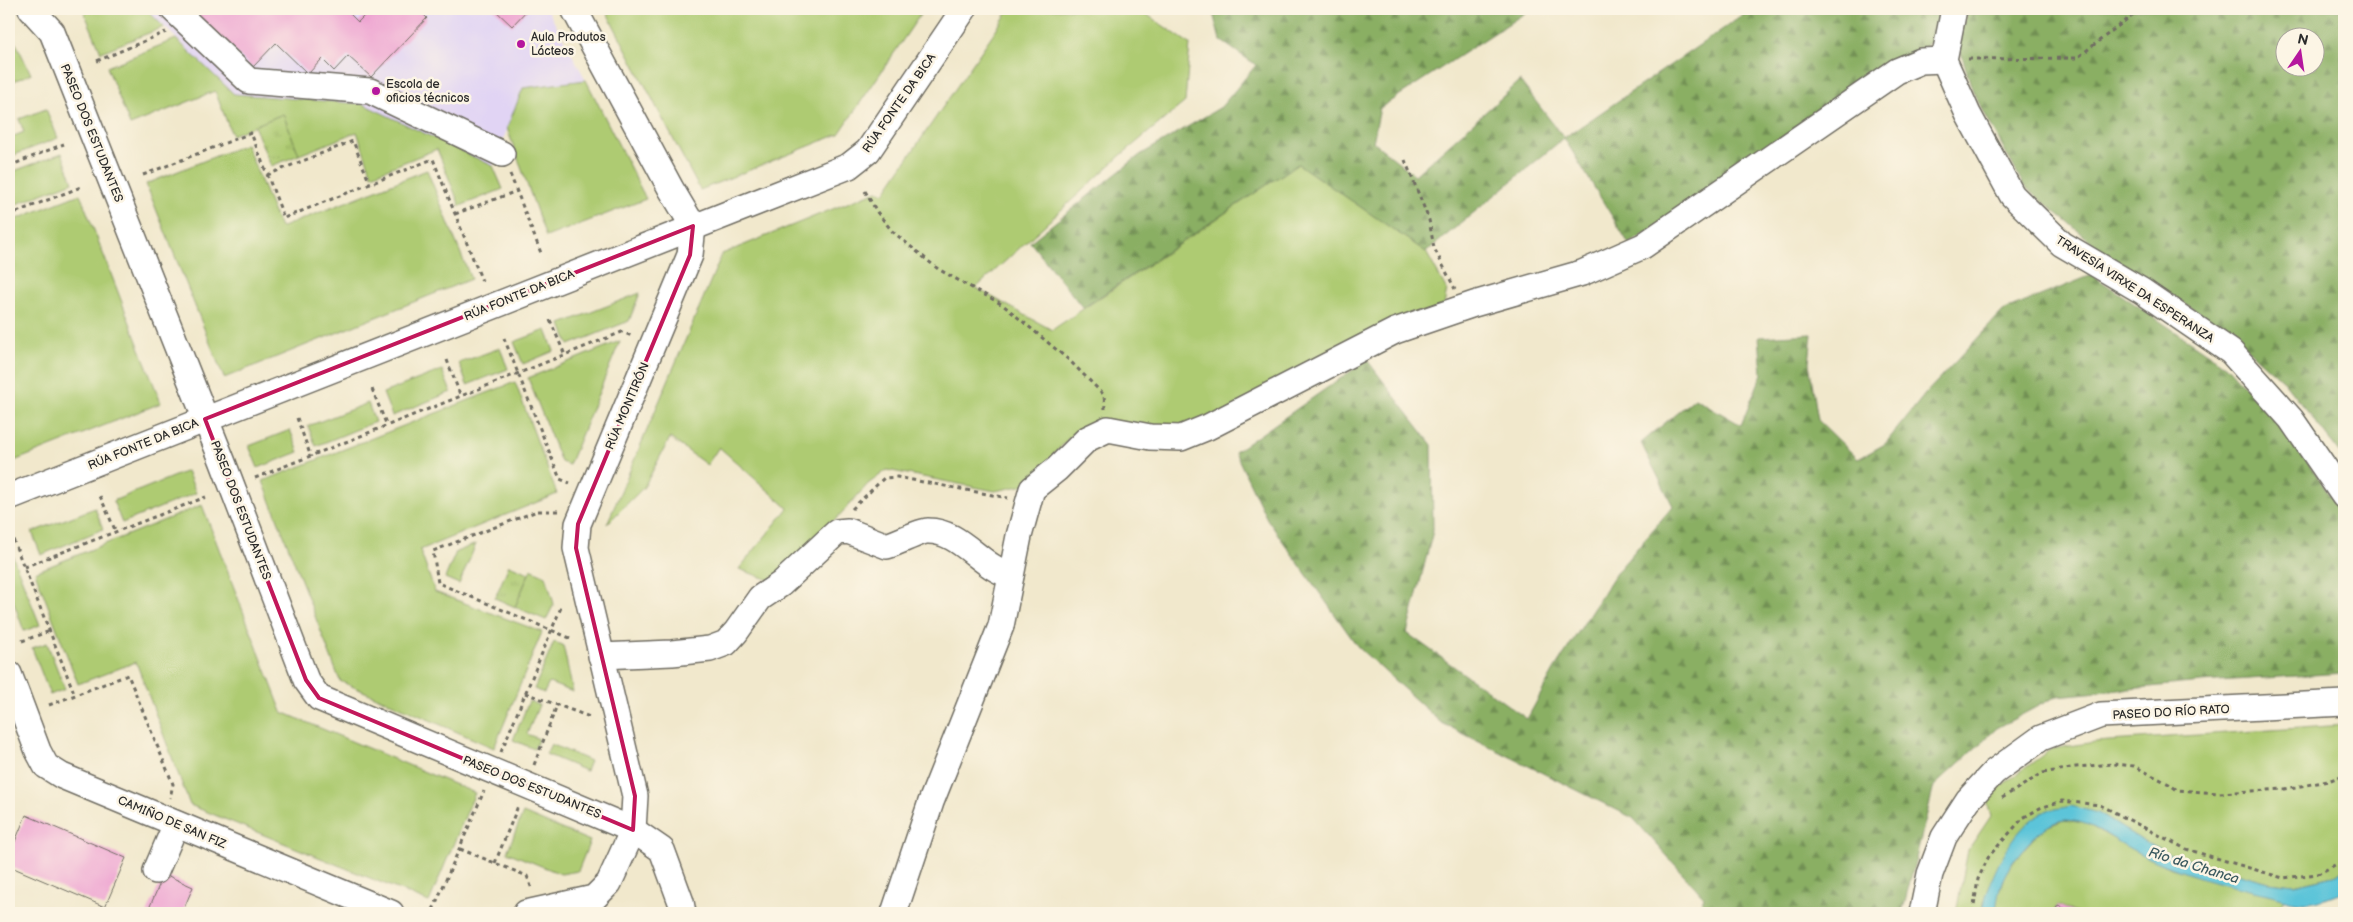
<svg xmlns="http://www.w3.org/2000/svg" width="2353" height="922" viewBox="0 0 2353 922" font-family="'Balsamiq Sans',sans-serif">
<defs>
<pattern id="forest-firs" width="22" height="20" patternUnits="userSpaceOnUse" patternTransform="scale(1.25)"><rect width="22" height="20" fill="#8aaf64"/><path d="M5 1l3.5 6h-7zM16 11l3.5 6h-7z" fill="#718f53"/></pattern>
<pattern id="park-tufts" width="24" height="20" patternUnits="userSpaceOnUse" patternTransform="scale(1.25)"><rect width="24" height="20" fill="#aecb72"/><path d="M3 7l-1-3M5 7V3M7 7l1-3M15 17l-1-3M17 17v-4M19 17l1-3" fill="none" stroke="#96ae63"/></pattern>
</defs>
<rect width="100%" height="100%" fill="#fcf5e5"/>
<filter id="ink" filterUnits="userSpaceOnUse"><feTurbulence type="fractalNoise" baseFrequency=".02" numOctaves="2"/><feDisplacementMap in="SourceGraphic" scale="10" xChannelSelector="R" yChannelSelector="G"/><feConvolveMatrix kernelMatrix="1 2 1 2 8 2 1 2 1" color-interpolation-filters="sRGB"/></filter>
<filter id="wash" filterUnits="userSpaceOnUse"><feTurbulence type="fractalNoise" baseFrequency=".0096" numOctaves="4" result="noise"/><feDisplacementMap in="SourceGraphic" scale="20" xChannelSelector="R" yChannelSelector="G"/><feGaussianBlur stdDeviation="1.12" result="paint"/><feColorMatrix in="noise" values="0 0 0 0 0 0 0 0 0 0 0 0 0 0 0 0 0 1.4 0 .05"/><feComposite in="paint" operator="in"/></filter>
<g filter="url(#wash)">
<rect width="100%" height="100%" fill="#f1e8cc"/>
<polygon fill="#e1d4f4" points="146,9 547,9 586,80 523,88 493,166 363,104 234,94"/>
<g fill="#aecb72" stroke="#6c7b4e">
<polygon points="83,9 146,9 164,27 101,52"/>
<polygon points="605,9 924,9 839,134 700,190"/>
<polygon points="1010,9 1147,9 1146,14 1190,44 1185,102 1120,156 976,288 1052,330 1298,164 1426,252 1447,290 1444,305 1192,429 1108,422 1073,434 1025,485 995,491 887,470 868,484 804,554 772,581 739,569 788,508 719,447 707,465 670,438 644,487 607,524 722,254 877,191 884,193"/>
<polygon points="9,34 17,45 31,74 9,83"/>
<polygon points="176,39 234,94 363,104 493,166 503,189 460,206 437,149 372,175 357,132 299,155 283,114 232,135 215,91 130,125 107,67"/>
<polygon points="586,80 646,199 546,237 507,128 523,88"/>
<polygon points="46,109 58,138 9,157 9,138 24,132 19,119"/>
<polygon points="246,144 280,228 427,170 471,279 224,378 146,184"/>
<polygon points="62,153 73,182 9,207 9,173"/>
<polygon points="80,194 161,403 9,463 9,222"/>
<polygon points="640,293 629,321 569,345 561,324"/>
<polygon points="546,330 554,351 523,364 514,342"/>
<polygon points="620,341 569,465 561,462 528,378"/>
<polygon points="500,348 508,369 467,385 459,363"/>
<polygon points="442,370 451,392 392,416 383,393"/>
<polygon points="515,382 557,494 420,550 435,592 542,632 494,748 340,681 263,481"/>
<polygon points="368,403 375,422 316,446 308,426"/>
<polygon points="290,430 299,452 258,468 249,446"/>
<polygon points="187,471 196,493 122,523 113,501"/>
<polygon points="202,505 282,712 475,793 429,902 190,805 136,662 78,684 35,572"/>
<polygon points="95,508 103,529 41,555 32,532"/>
<polygon points="476,544 459,584 445,578 456,552"/>
<polygon points="9,547 40,625 24,631 9,589"/>
<polygon points="531,569 546,576 554,604 546,620 515,607"/>
<polygon points="554,642 563,645 573,692 549,683 544,693 534,689"/>
<polygon points="47,643 65,689 50,695 32,648"/>
<polygon points="529,701 539,705 527,734 539,739 534,749 513,740"/>
<polygon points="2344,725 2344,870 2333,876 2294,885 2269,882 2175,856 2148,844 2098,813 2043,813 1984,902 1983,913 1956,913 1968,850 1991,816 1986,797 2051,749 2095,742"/>
<polygon points="551,744 590,761 586,771 546,754"/>
<polygon points="523,813 590,841 578,871 561,874 507,852"/>
<polygon points="2064,820 2085,823 2132,849 2171,868 2284,898 2276,913 2076,913 2058,905 2054,913 1996,913 1997,897 2005,874 2021,852 2043,828"/>
</g>
<g fill="url(#forest-firs)" stroke="#5a6d48" fill-rule="evenodd">
<polygon points="1212,9 1531,9 1380,108 1373,142 1415,175 1520,81 1564,138 1752,9 1943,9 1938,37 1757,164 1629,244 1564,138 1426,252 1298,164 1083,308 1030,242 1140,155 1221,107 1256,65 1220,40"/>
<path d="M1968,9H2344V458L2284,382L2223,327L2111,258L2024,186L1973,92L1958,43ZM2286,38H2316V68H2286Z"/>
<polygon points="2092,275 2226,366 2289,435 2344,516 2344,673 2201,682 2057,696 1997,728 1934,786 1902,913 1698,913 1704,897 1633,818 1440,722 1358,647 1267,519 1235,452 1367,360 1432,445 1433,531 1407,633 1527,719 1554,670 1616,573 1673,506 1641,443 1695,398 1741,425 1762,374 1759,337 1812,334 1809,363 1818,420 1858,459 1885,444 1926,393 2003,311"/>
</g>
<g fill="url(#park-tufts)" stroke="#6c7b4e">
<polygon points="283,114 299,155 271,166 254,126"/>
<polygon points="509,565 529,573 515,607 495,598"/>
</g>
<path fill="#5cc4d9" stroke="#447882" d="M2071,806L2098,813L2148,844L2175,856L2269,882L2294,885L2333,876L2344,870V891C2333,895 2320,901 2308,902C2294,903 2280,897 2267,894C2221,884 2173,872 2131,849C2110,838 2091,821 2066,820C2044,820 2016,855 2006,873C1999,885 1997,900 1996,913H1983C1986,882 2013,825 2044,812C2053,809 2063,808 2071,806Z"/>
<g id="blocks">
<g fill="#eea5d2">
<polygon points="191,9 345,9 358,22 371,9 418,9 427,18 371,77 348,56 334,71 322,59 308,74 276,43 252,68"/>
<polygon points="494,9 528,9 512,26"/>
<polygon points="26,815 126,858 105,907 9,866 9,856"/>
<polygon points="164,874 193,887 182,913 147,913"/>
<polygon points="2058,905 2074,913 2054,913"/>
</g>
</g>
</g>
<g filter="url(#ink)">
<use href="#blocks" fill-opacity="0" stroke="#706d63" stroke-width="1"/>
<g fill="none" stroke-linecap="round" stroke-linejoin="round">
<defs>
<g id="minor">
<polyline points="31,9 52,32 222,460 306,680 319,698 633,830 662,850 681,902 683,913"/>
<polyline points="173,9 249,81 370,91 502,154"/>
<polyline points="1954,9 1944,60 1968,114 2012,195 2062,244 2142,291 2231,352 2291,419 2344,496"/>
<polyline points="9,497 849,166 868,151 964,9"/>
<path d="M601,656L672,653L710,649L726,643L736,632L760,598L781,584L837,532L848,531L887,546C896,543 921,531 927,531C960,530 981,568 1011,575"/>
<polyline points="9,674 38,751 46,766 62,776 391,913"/>
<polyline points="156,871 176,824"/>
<polyline points="526,913 594,898 609,883 633,830 635,796 576,548 578,524 690,255 693,226 671,189 574,9"/>
<polyline points="894,913 931,802 1001,626 1019,536 1032,489 1057,469 1087,439 1108,429 1150,437 1181,438 1208,427 1395,331 1474,304 1582,273 1643,246 1897,71 1921,61 1944,60"/>
<polyline points="1922,913 1930,874 1944,837 1968,800 1994,772 2041,738 2101,715 2344,703"/>
</g>
</defs>
<use href="#minor" stroke="#706d63" stroke-width="28"/>
<g stroke="#706d63" stroke-width="3" stroke-dasharray="4 4" stroke-linecap="butt">
<polyline points="1968,59 2077,58 2140,9"/>
<polyline points="97,61 166,32"/>
<polyline points="1405,160 1429,220 1434,248 1455,289"/>
<polyline points="9,166 64,144"/>
<polyline points="510,174 541,253"/>
<polyline points="143,175 251,133 284,218 433,159 482,281"/>
<polyline points="267,175 353,141 370,184"/>
<polyline points="865,191 877,212 892,231 938,269 1003,305 1070,361 1104,395 1105,409"/>
<polyline points="455,214 517,191"/>
<polyline points="9,215 81,187"/>
<polyline points="550,320 565,355"/>
<polyline points="504,338 560,479 570,483"/>
<polyline points="447,360 461,397"/>
<polyline points="372,389 387,426"/>
<polyline points="297,418 311,457"/>
<polyline points="255,478 622,332 632,336"/>
<polyline points="100,496 116,532"/>
<polyline points="852,509 884,478 897,477 1008,498"/>
<polyline points="558,511 537,511 433,551 438,583 570,638"/>
<polyline points="10,532 75,695"/>
<polyline points="24,567 206,497"/>
<polyline points="22,641 50,631"/>
<polyline points="525,693 590,717"/>
<polyline points="49,705 128,675 173,784 170,798"/>
<polyline points="501,752 562,605"/>
<polyline points="534,765 557,705"/>
<polyline points="2002,798 2043,773 2076,767 2114,764 2134,766 2169,784 2177,790 2218,793 2285,789 2328,781 2344,775"/>
<polyline points="460,849 527,876 532,889"/>
<polyline points="495,863 518,806"/>
<polyline points="433,910 484,791"/>
<polyline points="1973,913 1978,879 1989,856 2023,818 2040,808 2062,801 2100,805 2186,849 2283,878 2318,874 2344,860"/>
</g>
<use href="#minor" stroke="#fff" stroke-width="25"/>
</g>
</g>
<path fill="none" stroke="#c2185b" stroke-width="4" stroke-linejoin="round" d="M693,226L690,255L578,524L576,548L635,796L633,830L319,698L306,680L205,419Z"/>
<g fill="#b5179e" stroke="#fcf5e5" stroke-width="2">
<circle cx="521" cy="44" r="5"/>
<circle cx="376" cy="91" r="5"/>
</g>
<g text-anchor="middle" stroke-width="5" stroke-linejoin="round" paint-order="stroke">
<g font-size="12" fill="#2b2b2b" stroke="#fcf5e5" text-anchor="start">
<text x="531" y="41">Aula Produtos<tspan x="531" dy="14">Lácteos</tspan></text>
<text x="386" y="88">Escola de<tspan x="386" dy="14">oficios técnicos</tspan></text>
</g>
<g font-size="12" fill="#2b2b2b" stroke="#fcf5e5">
<text transform="translate(899 103) rotate(-55)" y="4">RÚA FONTE DA BICA</text>
<text transform="translate(92 133) rotate(68)" y="4">PASEO DOS ESTUDANTES</text>
<text transform="translate(2135 289) rotate(33)" y="4">TRAVESÍA VIRXE DA ESPERANZA</text>
<text transform="translate(519 295) rotate(-22)" y="4">RÚA FONTE DA BICA</text>
<text transform="translate(627 406) rotate(-67)" y="4">RÚA MONTIRÓN</text>
<text transform="translate(143 444) rotate(-22)" y="4">RÚA FONTE DA BICA</text>
<text transform="translate(241 510) rotate(69)" y="4">PASEO DOS ESTUDANTES</text>
<text transform="translate(2171 712) rotate(-3)" y="4">PASEO DO RÍO RATO</text>
<text transform="translate(532 787) rotate(22)" y="4">PASEO DOS ESTUDANTES</text>
<text transform="translate(172 822) rotate(23)" y="4">CAMIÑO DE SAN FIZ</text>
</g>
<g font-size="14" font-style="italic" fill="#3a595f" stroke="#fcf5e5">
<text transform="translate(2194 865) rotate(17)" y="5">Río da Chanca</text>
</g>
</g>
<rect width="2353" height="922" fill="none" stroke="#fcf5e5" stroke-width="30"/>
<g transform="translate(2300 52) rotate(13)"><circle r="24" fill="#fcf5e5" stroke="#a8a49b"/>
<path d="M0-4L9 19L0 12L-9 19Z" fill="#b5179e"/>
<text y="-8" font-size="14" font-weight="bold" text-anchor="middle" fill="#2b2b2b">N</text>
</g>
</svg>
